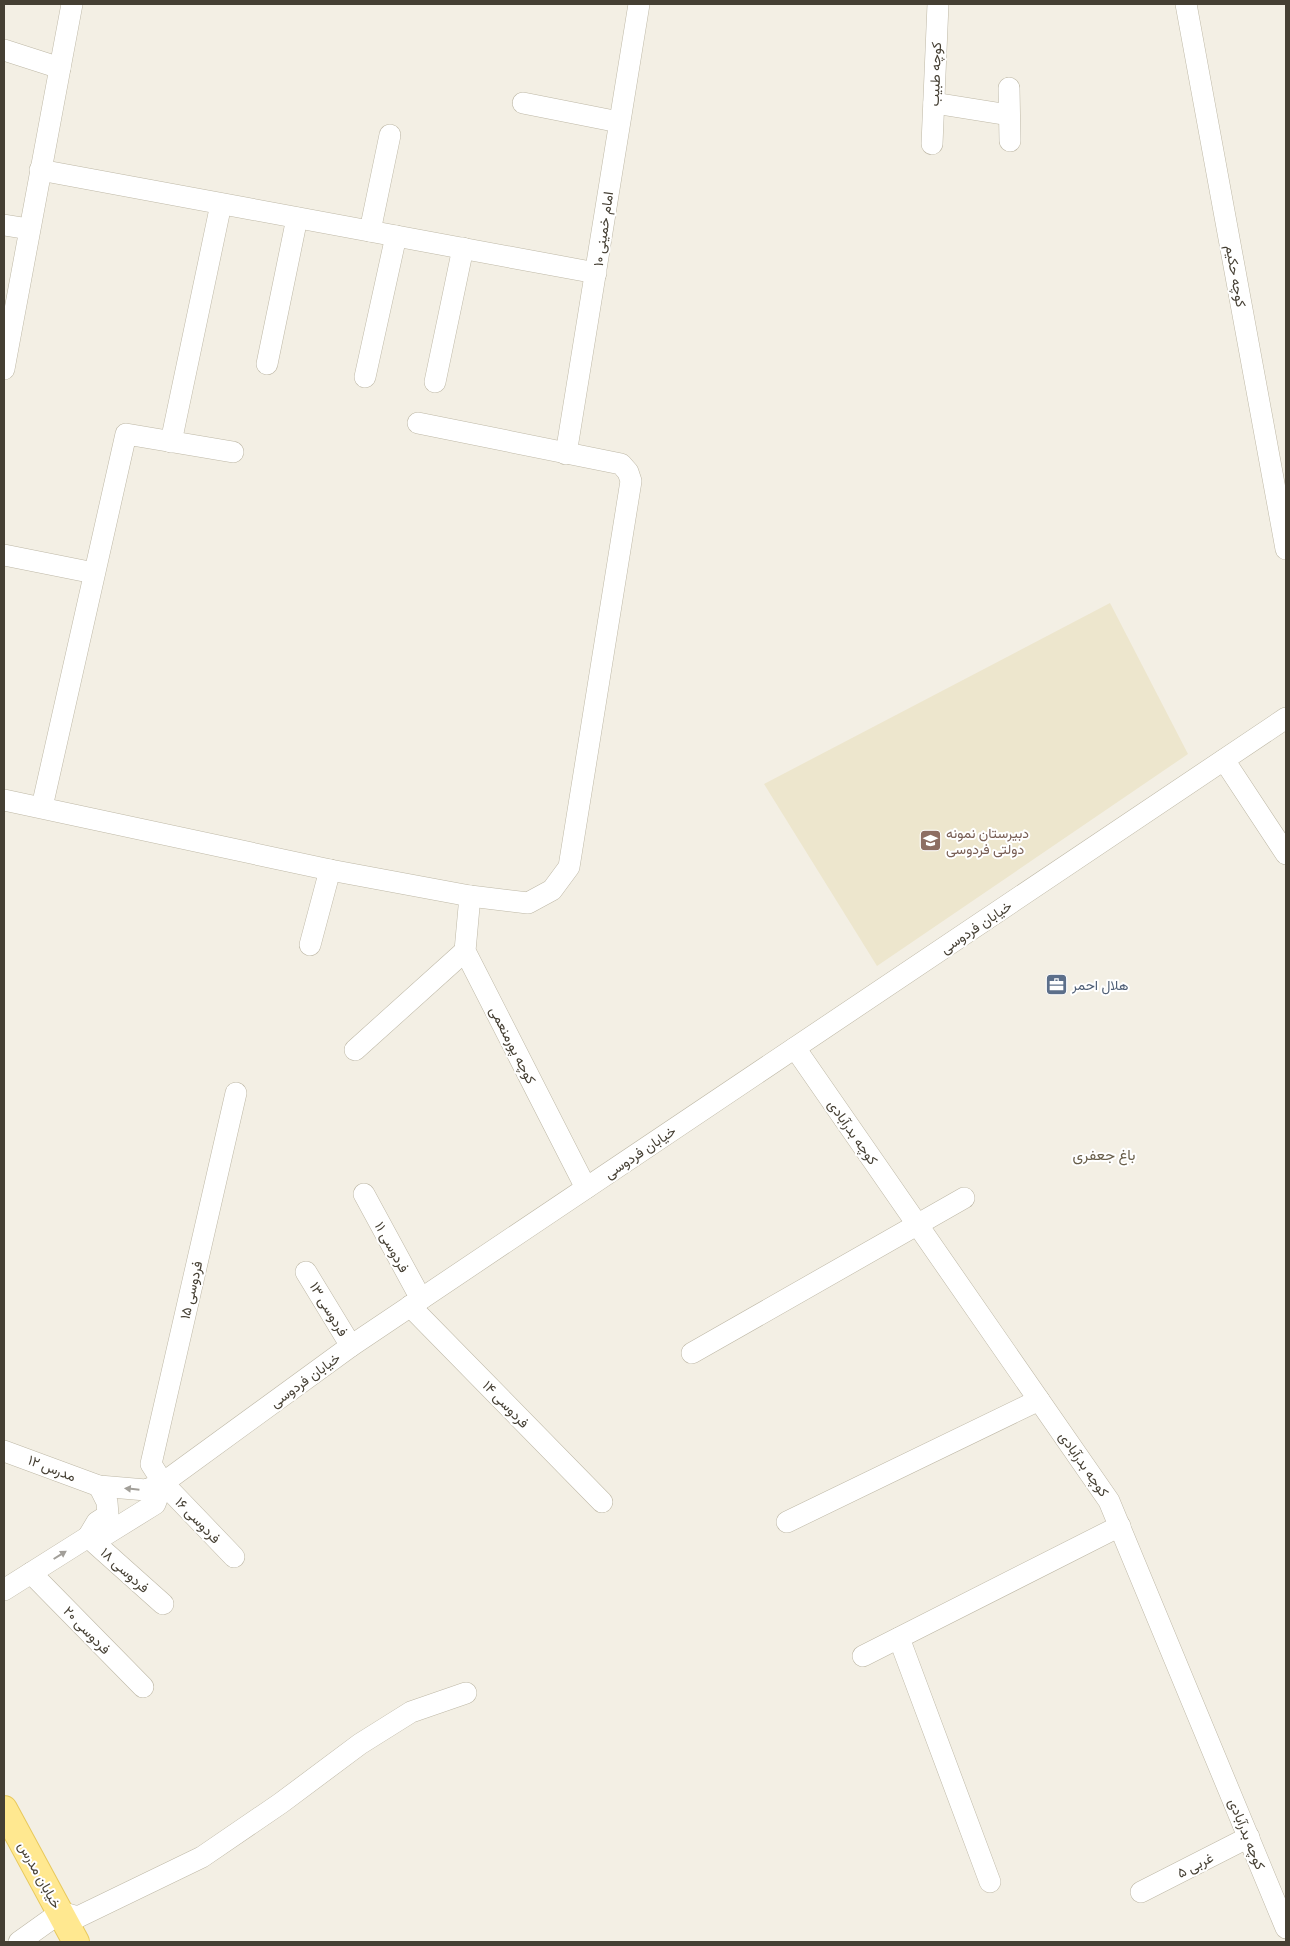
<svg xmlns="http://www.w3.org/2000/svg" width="1290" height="1946" viewBox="0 0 1290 1946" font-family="Karla,Vazirmatn,sans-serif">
<rect width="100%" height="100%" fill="#f3efe4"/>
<polygon fill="#ede6cd" points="1110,603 1188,754 877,966 764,784"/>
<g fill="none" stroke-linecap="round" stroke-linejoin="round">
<defs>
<g id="minor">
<polyline points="1186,4 1286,549"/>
<polyline points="4,50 60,68 4,369"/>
<polyline points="60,68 72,4"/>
<polyline points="1009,88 1010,141"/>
<polyline points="523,103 619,122"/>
<polyline points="934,103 1009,115"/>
<polyline points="932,144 938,4"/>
<polyline points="40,170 596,273"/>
<polyline points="4,225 29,229"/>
<polyline points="370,231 390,135"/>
<polyline points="267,364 297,218"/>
<polyline points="365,377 396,236"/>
<polyline points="435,382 463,248"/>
<polyline points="171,442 221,204"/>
<polyline points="566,454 639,4"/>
<polyline points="4,555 94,573"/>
<polyline points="1224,760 1286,854"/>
<polyline points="4,800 330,870 470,896 528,903 552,890 569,867 631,481 628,472 621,464 418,423"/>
<polyline points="42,807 126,434 233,452"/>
<polyline points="470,896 465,951 586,1188"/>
<polyline points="310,945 330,870"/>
<polyline points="795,1048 1109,1501 1286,1928"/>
<polyline points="355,1050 465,951"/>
<polyline points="364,1194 421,1299"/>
<polyline points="306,1272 351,1346"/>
<polyline points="410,1306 602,1502"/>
<polyline points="692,1353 964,1198"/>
<polyline points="4,1451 99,1486 146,1490 163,1483"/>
<polyline points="99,1486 107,1502 108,1515 97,1522 88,1537 163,1604"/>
<polyline points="787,1522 1039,1400"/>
<polyline points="234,1557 163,1483 151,1464 236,1093"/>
<polyline points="31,1573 143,1687"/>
<polyline points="4,1590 88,1537 105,1535 155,1504 163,1483 351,1346 1286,718"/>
<polyline points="899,1638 990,1882"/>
<polyline points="863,1656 1120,1526"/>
<polyline points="1141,1892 1249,1837"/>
<polyline points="19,1942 61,1912 78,1917 202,1857 281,1803 360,1744 411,1712 466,1693"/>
</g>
<polyline id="major" points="4,1809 76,1942"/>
</defs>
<use href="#minor" stroke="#beb8a6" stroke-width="22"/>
<use href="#major" stroke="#e8c95c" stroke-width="28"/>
<use href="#minor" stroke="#fff" stroke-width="21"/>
<use href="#major" stroke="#ffe890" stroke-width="26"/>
</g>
<defs><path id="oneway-solid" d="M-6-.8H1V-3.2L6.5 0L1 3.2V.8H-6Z" transform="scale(1.25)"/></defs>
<g fill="#a29f99">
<use href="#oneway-solid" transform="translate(132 1489) rotate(-174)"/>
<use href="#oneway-solid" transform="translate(60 1555) rotate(-32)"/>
</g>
<defs>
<symbol id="school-square" viewBox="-11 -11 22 22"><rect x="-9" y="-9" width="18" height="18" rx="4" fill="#8d6e63" stroke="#fff"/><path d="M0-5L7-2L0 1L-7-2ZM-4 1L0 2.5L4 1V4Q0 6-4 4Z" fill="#fff"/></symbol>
<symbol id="office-square" viewBox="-11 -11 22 22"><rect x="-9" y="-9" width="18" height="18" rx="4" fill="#5c6f8a" stroke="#fff"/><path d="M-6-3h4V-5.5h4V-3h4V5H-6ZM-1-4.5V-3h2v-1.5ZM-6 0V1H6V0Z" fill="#fff"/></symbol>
</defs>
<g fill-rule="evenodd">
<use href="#school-square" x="918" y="828" width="25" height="25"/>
<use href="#office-square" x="1044" y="972" width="25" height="25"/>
</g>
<g text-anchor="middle" stroke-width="4" stroke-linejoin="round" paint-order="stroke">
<g font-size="14" fill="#453f33" stroke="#fff">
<text transform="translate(935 74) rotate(-88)" y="5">کوچه طبیب</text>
<text transform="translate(603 229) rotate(-82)" y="5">امام خمینی ۱۰</text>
<text transform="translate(1236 276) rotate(80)" y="5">کوچه حکیم</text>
<text transform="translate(976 927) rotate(-34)" y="5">خیابان فردوسی</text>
<text transform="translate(513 1045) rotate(63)" y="5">کوچه پورمنعمی</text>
<text transform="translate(853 1132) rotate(55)" y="5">کوچه بدرآبادی</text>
<text transform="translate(640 1152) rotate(-34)" y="5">خیابان فردوسی</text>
<text transform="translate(392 1247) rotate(61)" y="5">فردوسی ۱۱</text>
<text transform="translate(191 1290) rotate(-77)" y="5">فردوسی ۱۵</text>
<text transform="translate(329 1309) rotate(59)" y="5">فردوسی ۱۳</text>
<text transform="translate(305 1380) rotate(-36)" y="5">خیابان فردوسی</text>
<text transform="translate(506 1404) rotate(46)" y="5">فردوسی ۱۴</text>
<text transform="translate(1084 1464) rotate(55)" y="5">کوچه بدرآبادی</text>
<text transform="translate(52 1468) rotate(21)" y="5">مدرس ۱۲</text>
<text transform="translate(198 1520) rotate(46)" y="5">فردوسی ۱۶</text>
<text transform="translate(125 1570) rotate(42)" y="5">فردوسی ۱۸</text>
<text transform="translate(87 1630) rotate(46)" y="5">فردوسی ۲۰</text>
<text transform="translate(1247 1834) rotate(68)" y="5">کوچه بدرآبادی</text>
<text transform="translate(1195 1865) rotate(-27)" y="5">۵ غربی</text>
<text transform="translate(40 1875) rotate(61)" y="5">خیابان مدرس</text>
</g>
<g font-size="14" fill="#785e54" stroke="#fff" text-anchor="start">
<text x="946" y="838">دبیرستان نمونه<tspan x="946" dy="16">دولتی فردوسی</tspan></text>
</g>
<g font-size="14" fill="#4e5e75" stroke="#fff" text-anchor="start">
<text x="1072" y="990">هلال احمر</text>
</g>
<g font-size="15" fill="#685e4a" stroke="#fff">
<text x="1104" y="1160">باغ جعفری</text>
</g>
</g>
<rect width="1290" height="1946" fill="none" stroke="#453f33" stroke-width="10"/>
</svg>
